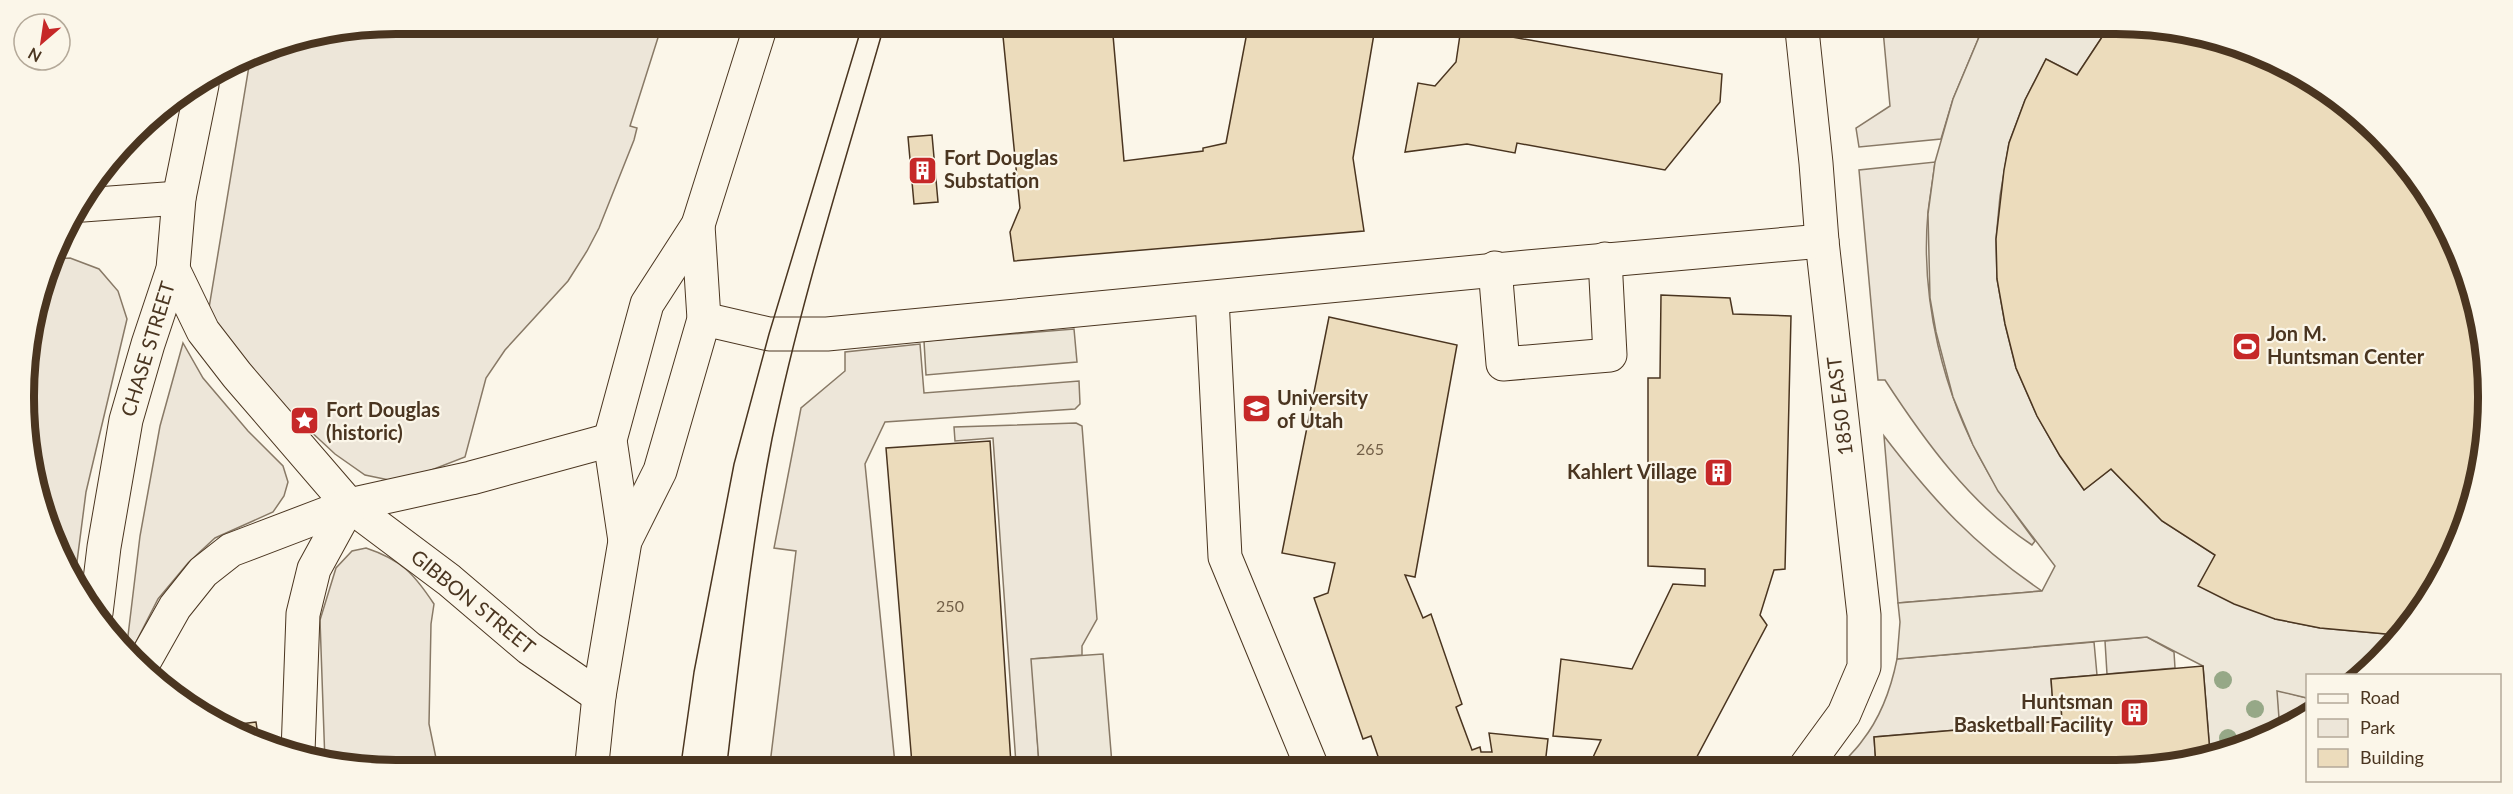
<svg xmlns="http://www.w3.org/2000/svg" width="2513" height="794" viewBox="0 0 2513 794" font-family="Lato,sans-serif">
<rect width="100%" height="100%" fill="#fbf6e9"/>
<g fill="#ede6d9" stroke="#887966" stroke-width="1.5">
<polygon points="397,24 662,25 630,126 637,128 634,140 599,228 587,251 568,281 505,350 486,378 465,457 416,476 389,480 365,475 335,454 292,414 229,347 209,308 251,54"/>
<polygon points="1883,30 1982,30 1953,99 1941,139 1859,147 1856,128 1890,106"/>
<path d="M1935,162C1933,179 1930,196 1928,212C1920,299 1943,394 1986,469C2000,495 2018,518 2035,541L2032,545C1971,505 1924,440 1885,380H1878L1859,170Z"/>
<polygon points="70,258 99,269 118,291 127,319 86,492 75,577 37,493 27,349 54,259"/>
<polygon points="183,343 203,378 248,431 283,466 288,482 284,496 273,512 215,538 188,563 158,599 134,646 129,646 127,644 140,536 160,426"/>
<polygon points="920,344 924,393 1079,381 1080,404 1075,409 885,422 865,464 895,764 770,764 796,551 774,548 801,408 845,371 845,352"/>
<polygon points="1076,423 1082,426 1097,619 1082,646 1082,655 1032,659 1039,764 1016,764 993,438 955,441 954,427"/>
<path d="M1884,436C1933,500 1974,545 2042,591L1898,603Z"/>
<path d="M366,548C402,560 414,574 434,604L431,624L429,724L437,763H325L320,620L336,568L352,551Z"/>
<polygon points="2147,637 2174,652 2175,668 2107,674 2105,641"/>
<path d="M2094,642L2097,675L2051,679L2053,705H2061L2062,721L1874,737L1876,766H1841C1847,757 1856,750 1862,741C1881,717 1891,689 1897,659Z"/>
<polygon points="2276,690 2307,698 2307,714 2280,732"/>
</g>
<g fill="#ede7d9" stroke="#887966" stroke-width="1.5">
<polygon points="1982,30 2106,31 2077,75 2046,59 2025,100 2009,143 2000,196 1996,239 1997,279 2005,324 2016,368 2037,416 2060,456 2084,490 2111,469 2162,521 2215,555 2275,619 2320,628 2397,635 2364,675 2308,676 2307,698 2277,691 2280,732 2210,753 2203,666 2147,637 1897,659 1900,622 1898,603 2042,591 2055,566 1998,491 1973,445 1953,397 1936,332 1930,298 1928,214 1935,162 1953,99"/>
<polygon points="1074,329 1077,362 926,375 924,341"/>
<polygon points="1103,654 1112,764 1039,764 1031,659"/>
</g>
<g fill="#ecdcbc" stroke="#4a3520" stroke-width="1.5">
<polygon points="1002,26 1115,27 1113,35 1124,161 1203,151 1203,148 1226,143 1248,27 1375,28 1353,158 1364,231 1014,261 1010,232 1020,208"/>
<polygon points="1461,28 1722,74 1720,102 1665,170 1517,143 1515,153 1467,144 1405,152 1418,83 1435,86 1456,62"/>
<polygon points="2106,31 2189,31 2324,87 2426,190 2482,325 2482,470 2439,583 2397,635 2320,628 2275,619 2234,604 2198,586 2215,555 2162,521 2111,469 2084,490 2060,456 2037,416 2016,368 2005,324 1997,279 1996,239 2004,170 2009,143 2025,100 2046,59 2077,75"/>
<polygon points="932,135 938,202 914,204 908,137"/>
<polygon points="1661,295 1730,298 1733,314 1791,316 1785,569 1774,570 1760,615 1767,625 1692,766 1589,766 1601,740 1553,736 1561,659 1632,669 1673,584 1705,586 1705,569 1648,566 1648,378 1660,378"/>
<polygon points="1329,317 1457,345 1415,577 1405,575 1423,618 1431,614 1462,704 1456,707 1472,750 1480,747 1481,752 1492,752 1489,733 1548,739 1545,765 1381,765 1371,736 1363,739 1314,598 1328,593 1335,563 1282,553"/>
<polygon points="990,441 1011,764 912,764 886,448"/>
<polygon points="2203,666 2210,753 2165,767 1876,766 1874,737 2062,721 2061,705 2053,706 2051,679"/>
<polygon points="256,722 258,735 232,725"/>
</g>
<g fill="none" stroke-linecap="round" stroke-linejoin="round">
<defs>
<g id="minor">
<polyline points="1802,30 1816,163 1822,241 1864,615 1864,667 1844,714 1806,766"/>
<polyline points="83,205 179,198"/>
<polyline points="1495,268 1503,364 1610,355 1605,259"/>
<polyline points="173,269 203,331 237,375 349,505 449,580 529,648 599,696"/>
<polyline points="1212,298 1225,557 1311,765"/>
<path d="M704,319L769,334H827C1158,302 1490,269 1822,241"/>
<polyline points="96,613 104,547 126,420 148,344 173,269 179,198 202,85"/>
<polyline points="144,662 175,607 203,572 231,550 349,505 471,478 610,440"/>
<polyline points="298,752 303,614 314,569 349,505"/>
</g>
<g id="major">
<polyline points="625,541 610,440 647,304 698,225 761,25"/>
<polyline points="592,763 599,696 625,541 660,471 704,319 698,225"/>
</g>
</defs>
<use href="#minor" stroke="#4a3520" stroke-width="35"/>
<use href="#major" stroke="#4a3520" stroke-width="35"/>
<use href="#minor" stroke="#fbf6e9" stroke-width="33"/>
<use href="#major" stroke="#fbf6e9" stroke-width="33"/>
<g stroke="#4a3520" stroke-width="1.5">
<polyline points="681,764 694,672 734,464 769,334 862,26"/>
<path d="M727,764C740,655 751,546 772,439C801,299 845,163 884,26"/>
</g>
</g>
<g fill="#96a887">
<circle cx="2223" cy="680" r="9"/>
<circle cx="2255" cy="709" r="9"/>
<circle cx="2228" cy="738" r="9"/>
</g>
<defs>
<symbol id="building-square" viewBox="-11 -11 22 22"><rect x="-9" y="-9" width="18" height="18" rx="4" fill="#c62828" stroke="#fbf6e9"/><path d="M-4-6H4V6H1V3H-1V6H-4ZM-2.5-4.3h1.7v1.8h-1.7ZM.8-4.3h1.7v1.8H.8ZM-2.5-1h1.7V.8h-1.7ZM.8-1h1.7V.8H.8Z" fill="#fff"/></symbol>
<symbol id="stadium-square" viewBox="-11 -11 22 22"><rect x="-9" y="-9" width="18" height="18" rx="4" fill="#c62828" stroke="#fbf6e9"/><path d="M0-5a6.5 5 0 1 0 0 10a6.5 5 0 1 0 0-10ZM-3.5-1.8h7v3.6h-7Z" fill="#fff"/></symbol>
<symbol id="university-square" viewBox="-11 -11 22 22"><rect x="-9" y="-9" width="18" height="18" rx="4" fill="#c62828" stroke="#fbf6e9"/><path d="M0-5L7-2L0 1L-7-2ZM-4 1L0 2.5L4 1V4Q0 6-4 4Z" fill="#fff"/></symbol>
<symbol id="sight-square" viewBox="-11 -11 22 22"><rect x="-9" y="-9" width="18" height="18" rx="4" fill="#c62828" stroke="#fbf6e9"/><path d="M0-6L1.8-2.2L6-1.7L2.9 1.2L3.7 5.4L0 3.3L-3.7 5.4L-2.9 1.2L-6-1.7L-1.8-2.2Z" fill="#fff"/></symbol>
</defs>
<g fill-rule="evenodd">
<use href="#building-square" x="906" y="154" width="33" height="33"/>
<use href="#stadium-square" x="2230" y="330" width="33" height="33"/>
<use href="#university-square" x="1240" y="392" width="33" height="33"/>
<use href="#sight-square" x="288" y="404" width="33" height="33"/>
<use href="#building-square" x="1702" y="456" width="33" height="33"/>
<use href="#building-square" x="2118" y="696" width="33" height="33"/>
</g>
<g text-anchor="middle" stroke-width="4.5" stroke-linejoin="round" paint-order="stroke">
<g font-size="16" fill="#725f47">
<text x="1370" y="455">265</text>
<text x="950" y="612">250</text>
</g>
<g font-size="20" font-weight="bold" fill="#4a3520" stroke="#fbf6e9" text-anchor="start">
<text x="944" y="165">Fort Douglas<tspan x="944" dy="23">Substation</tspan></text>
<text x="2267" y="341">Jon M.<tspan x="2267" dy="23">Huntsman Center</tspan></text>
<text x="1277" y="405">University<tspan x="1277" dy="23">of Utah</tspan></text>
<text x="326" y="417">Fort Douglas<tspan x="326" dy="23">(historic)</tspan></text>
<text x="1697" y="479" text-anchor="end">Kahlert Village</text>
<text x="2113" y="709" text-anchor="end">Huntsman<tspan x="2113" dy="23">Basketball Facility</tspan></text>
</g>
<g font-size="20" fill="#4a3520" stroke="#fbf6e9">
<text transform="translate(148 349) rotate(-73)" y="7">CHASE STREET</text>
<text transform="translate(1840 406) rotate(-97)" y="7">1850 EAST</text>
<text transform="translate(473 602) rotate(39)" y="7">GIBBON STREET</text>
</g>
</g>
<path d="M0 0H2513V794H0ZM396 34H2116A362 362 0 0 1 2478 396V398A362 362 0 0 1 2116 760H396A362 362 0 0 1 34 398V396A362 362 0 0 1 396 34Z" fill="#fbf6e9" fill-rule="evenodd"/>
<path fill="none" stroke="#4a3520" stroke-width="8" d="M396 34H2116A362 362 0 0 1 2478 396V398A362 362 0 0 1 2116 760H396A362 362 0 0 1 34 398V396A362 362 0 0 1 396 34Z"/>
<rect x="2306" y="674" width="195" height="108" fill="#fbf6e9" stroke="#b4a999" stroke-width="1.5"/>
<rect x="2318" y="694" width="30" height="9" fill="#fbf6e9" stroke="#b4a999" stroke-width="1.5"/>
<text x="2360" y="704" font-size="18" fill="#4a3520">Road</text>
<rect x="2318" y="719" width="30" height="18" fill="#ede6d9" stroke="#b4a999" stroke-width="1.5"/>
<text x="2360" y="734" font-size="18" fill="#4a3520">Park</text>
<rect x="2318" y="749" width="30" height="18" fill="#ecdcbc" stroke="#b4a999" stroke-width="1.5"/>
<text x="2360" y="764" font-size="18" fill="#4a3520">Building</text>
<g transform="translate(42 42) rotate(209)"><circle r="28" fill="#fbf6e9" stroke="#b4a999" stroke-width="1.5"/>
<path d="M0-4.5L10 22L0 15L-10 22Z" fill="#c62828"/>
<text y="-9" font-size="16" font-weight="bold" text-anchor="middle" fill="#4a3520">N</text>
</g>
</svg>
